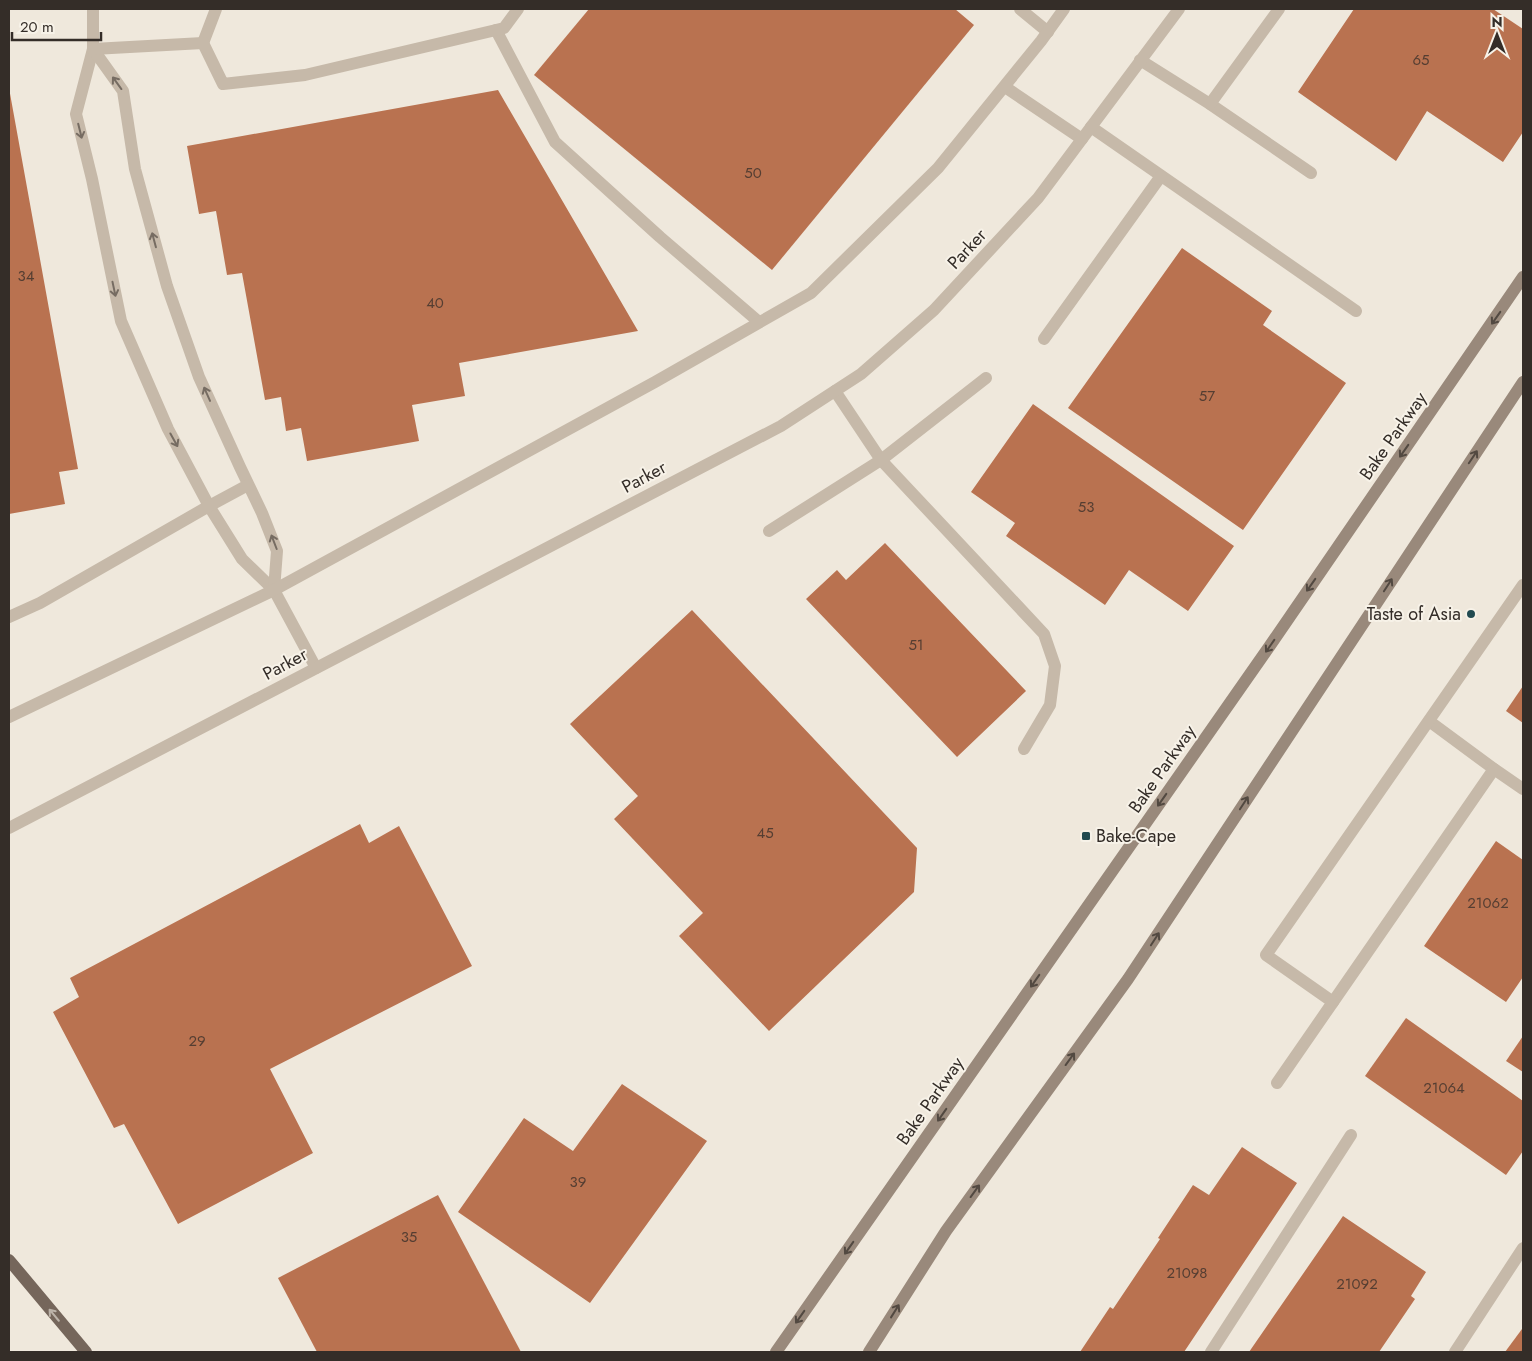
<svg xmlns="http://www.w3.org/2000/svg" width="1532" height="1361" viewBox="0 0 1532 1361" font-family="Jost,sans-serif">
<rect width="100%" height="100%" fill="#efe8dc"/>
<g fill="#b97250">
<polygon points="589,9 955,9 974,25 772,270 534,75"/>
<polygon points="1354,9 1493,9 1523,29 1523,132 1503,162 1427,111 1396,161 1298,92"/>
<polygon points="9,88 78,469 59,472 65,504 9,514"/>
<polygon points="498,90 638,331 459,363 465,396 412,405 419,441 307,461 301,428 286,431 281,397 265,400 242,273 227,275 216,211 199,214 187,146"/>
<polygon points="1182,248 1272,311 1263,325 1346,383 1243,530 1068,408"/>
<polygon points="1033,404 1234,546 1188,611 1129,570 1105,605 1006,536 1015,523 971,492"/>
<polygon points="885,543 1026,691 957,757 806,599 837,570 846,580"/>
<polygon points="692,610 917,848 914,892 769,1031 679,936 703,913 614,819 638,796 570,724"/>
<polygon points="1523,686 1523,723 1506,711"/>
<polygon points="360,824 369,843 399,826 472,966 270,1069 313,1153 178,1224 124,1124 114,1128 53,1012 79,997 70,978"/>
<polygon points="1496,841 1523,860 1523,977 1506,1002 1424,946"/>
<polygon points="1406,1018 1523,1101 1523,1151 1506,1175 1365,1076"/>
<polygon points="1523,1036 1523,1072 1506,1061"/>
<polygon points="622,1084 707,1141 590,1303 458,1212 524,1118 573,1151"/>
<polygon points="1242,1147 1297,1183 1184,1352 1080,1352 1110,1307 1113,1309 1160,1239 1158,1238 1193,1185 1209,1195"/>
<polygon points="438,1195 521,1352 317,1352 278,1278"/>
<polygon points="1343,1216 1426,1272 1411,1296 1415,1299 1379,1352 1249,1352"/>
<polygon points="1522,1329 1523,1330 1523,1352 1505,1352"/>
</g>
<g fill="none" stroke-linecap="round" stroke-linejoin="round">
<g stroke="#c6b9a9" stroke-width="12">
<polyline points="93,9 93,49 76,114 92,179 121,321 168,429 209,506 242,559 274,590 316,668"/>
<polyline points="1020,9 1048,32"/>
<polyline points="496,30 555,142 660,237 759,322"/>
<polyline points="203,43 216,9"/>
<polyline points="93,49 123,91 135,169 167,286 199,377 240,467 262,513 277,551 274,590"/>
<polyline points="93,49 203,43 223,84 305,75 496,30 504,28 518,9"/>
<polyline points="1140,60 1210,104 1311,173"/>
<polyline points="1005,87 1082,139"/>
<polyline points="1210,104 1279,9"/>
<polyline points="1091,127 1356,311"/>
<polyline points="1044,339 1161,176"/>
<polyline points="835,391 881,460 1044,634 1055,666 1050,705 1024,749"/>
<polyline points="769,531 881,460 986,378"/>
<polyline points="9,617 40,603 209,506 248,485"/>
<polyline points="9,717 274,590 655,382 811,293 938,168 1041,41 1064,9"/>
<polyline points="1429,721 1494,769"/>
<polyline points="1333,1002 1494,769 1523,789"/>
<polyline points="1277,1083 1333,1002 1266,955 1523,585"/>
<polyline points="1211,1352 1351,1135"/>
<polyline points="1455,1352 1523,1248"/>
</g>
<polyline stroke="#c6b9a9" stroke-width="12" points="9,828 781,426 861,374 934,310 1038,198 1179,9"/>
<g stroke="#99897b" stroke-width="12">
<polyline points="776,1352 1269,647 1523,277"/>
<polyline points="869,1352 946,1231 1128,979 1523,382"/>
</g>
<polyline stroke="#75665b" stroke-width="12" points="9,1260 86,1352"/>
</g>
<defs><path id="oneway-shaft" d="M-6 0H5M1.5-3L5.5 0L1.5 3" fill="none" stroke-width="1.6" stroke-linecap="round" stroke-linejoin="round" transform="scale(1.25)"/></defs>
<g stroke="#766c62">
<use href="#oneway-shaft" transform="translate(117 83) rotate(-126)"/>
<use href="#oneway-shaft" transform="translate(80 131) rotate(76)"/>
<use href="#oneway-shaft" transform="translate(154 240) rotate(-105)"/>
<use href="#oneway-shaft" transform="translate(114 289) rotate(78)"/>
<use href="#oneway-shaft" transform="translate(207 394) rotate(-114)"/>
<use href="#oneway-shaft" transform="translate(174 440) rotate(61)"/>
<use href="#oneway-shaft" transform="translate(274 542) rotate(-111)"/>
</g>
<g stroke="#524941">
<use href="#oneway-shaft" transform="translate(1496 318) rotate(125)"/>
<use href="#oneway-shaft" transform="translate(1404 451) rotate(125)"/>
<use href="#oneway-shaft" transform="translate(1473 457) rotate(-56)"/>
<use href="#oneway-shaft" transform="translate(1311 585) rotate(125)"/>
<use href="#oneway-shaft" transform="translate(1388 585) rotate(-57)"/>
<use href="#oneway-shaft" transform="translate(1270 646) rotate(125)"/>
<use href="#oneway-shaft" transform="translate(1162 800) rotate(125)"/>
<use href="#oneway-shaft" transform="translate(1244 803) rotate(-57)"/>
<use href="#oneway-shaft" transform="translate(1155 939) rotate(-57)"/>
<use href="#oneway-shaft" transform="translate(1035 981) rotate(125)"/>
<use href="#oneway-shaft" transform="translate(1070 1059) rotate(-54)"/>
<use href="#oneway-shaft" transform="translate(942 1115) rotate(125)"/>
<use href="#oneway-shaft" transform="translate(975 1191) rotate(-54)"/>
<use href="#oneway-shaft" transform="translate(849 1248) rotate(125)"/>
<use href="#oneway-shaft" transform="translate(895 1311) rotate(-58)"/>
<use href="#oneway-shaft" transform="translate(800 1317) rotate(125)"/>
</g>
<use stroke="#bcb3a9" href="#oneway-shaft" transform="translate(54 1315) rotate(-130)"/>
<g fill="#224b51" stroke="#f7f2e8" stroke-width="2">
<circle cx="1471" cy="614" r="5"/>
<rect x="1081" y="831" width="10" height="10" rx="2.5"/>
</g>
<g text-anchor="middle" stroke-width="4" stroke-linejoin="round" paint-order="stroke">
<g font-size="15" fill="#553e32">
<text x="1421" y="65">65</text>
<text x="753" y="178">50</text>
<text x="26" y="281">34</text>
<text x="435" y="308">40</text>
<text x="1207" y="401">57</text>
<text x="1086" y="512">53</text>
<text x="916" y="650">51</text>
<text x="765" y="838">45</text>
<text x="1488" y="908">21062</text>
<text x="197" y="1046">29</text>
<text x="1444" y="1093">21064</text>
<text x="578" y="1187">39</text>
<text x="409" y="1242">35</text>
<text x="1187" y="1278">21098</text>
<text x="1357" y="1289">21092</text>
</g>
<g font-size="18" fill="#342d28" stroke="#f7f2e8">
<text transform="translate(967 249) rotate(-47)" y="6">Parker</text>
<text transform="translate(1393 436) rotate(-55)" y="6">Bake Parkway</text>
<text transform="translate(644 477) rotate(-28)" y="6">Parker</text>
<text transform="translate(285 664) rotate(-28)" y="6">Parker</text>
<text transform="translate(1162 769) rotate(-55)" y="6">Bake Parkway</text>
<text transform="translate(930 1101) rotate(-55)" y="6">Bake Parkway</text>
</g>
<g font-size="18" fill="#342d28" stroke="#f7f2e8" text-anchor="end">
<text x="1461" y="620">Taste of Asia</text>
<text x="1096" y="842" text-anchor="start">Bake-Cape</text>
</g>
</g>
<rect width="1532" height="1361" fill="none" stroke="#342d28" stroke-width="20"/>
<g transform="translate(1497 35)" stroke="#f7f2e8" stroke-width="4" paint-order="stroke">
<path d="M0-4L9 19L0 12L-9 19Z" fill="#342d28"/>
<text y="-8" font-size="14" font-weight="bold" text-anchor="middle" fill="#342d28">N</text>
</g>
<path d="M12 32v8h89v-8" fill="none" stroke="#342d28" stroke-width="2.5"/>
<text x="20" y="32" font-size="15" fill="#342d28" stroke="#f7f2e8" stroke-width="4" paint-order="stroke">20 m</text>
</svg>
